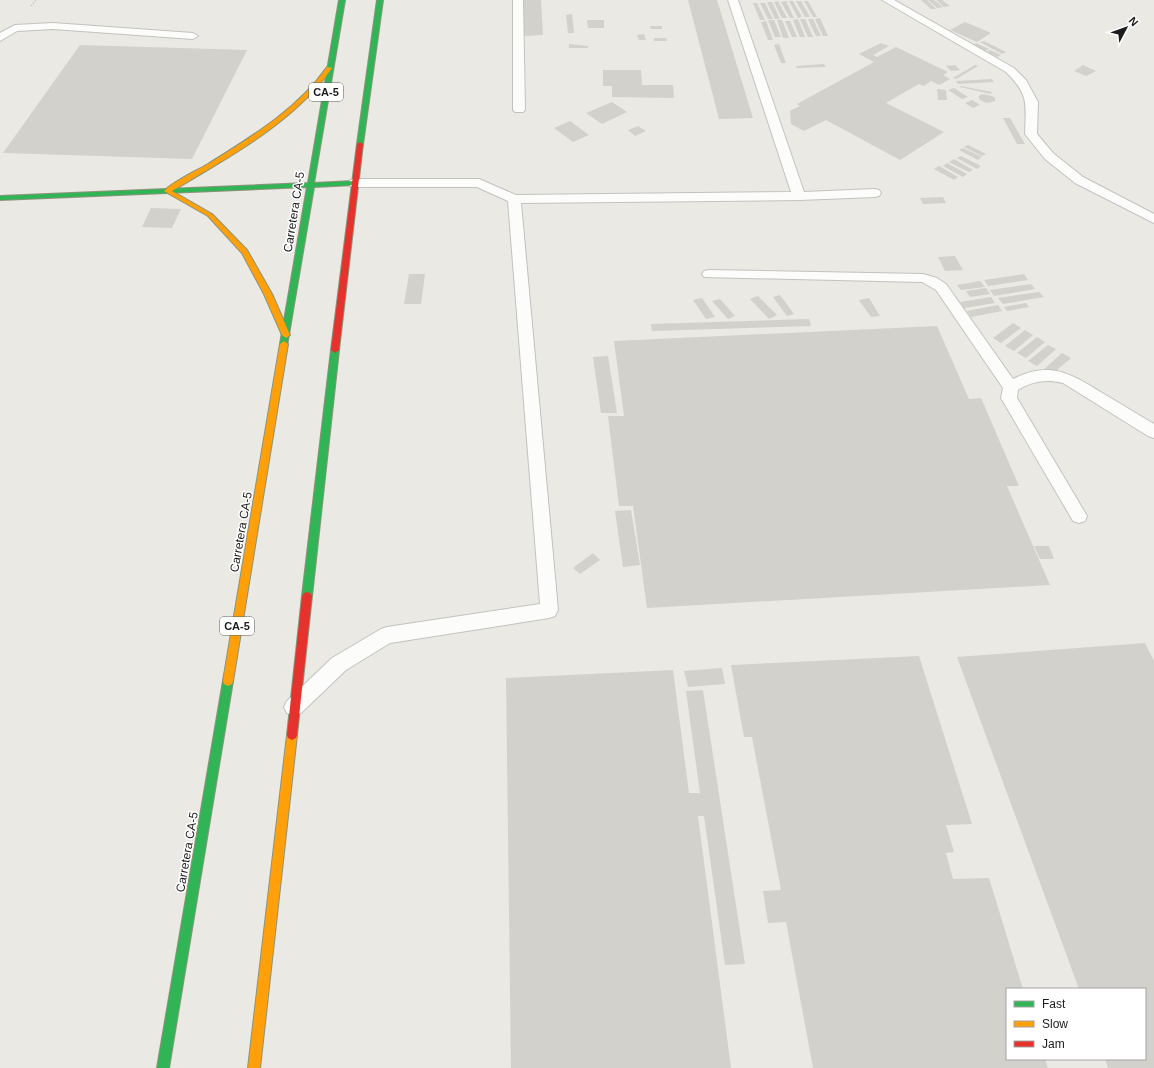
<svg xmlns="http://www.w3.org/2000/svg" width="1154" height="1068" viewBox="0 0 1154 1068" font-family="Helvetica,sans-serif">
<rect width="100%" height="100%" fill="#eae9e3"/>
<g fill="#d2d1cc">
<polygon points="521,0 541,0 543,35 523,36"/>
<polygon points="688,0 717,0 753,118 719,119"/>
<polygon points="921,0 927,0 936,9 931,9"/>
<polygon points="928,0 934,0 943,7 937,8"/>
<polygon points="936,0 942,0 950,6 944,7"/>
<polygon points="778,1 787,18 782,18 774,2"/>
<polygon points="786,1 794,18 790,18 781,2"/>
<polygon points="789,1 793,1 802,17 798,18"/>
<polygon points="796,1 801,1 810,17 805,17"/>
<polygon points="804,1 808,1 817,17 813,17"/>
<polygon points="767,2 772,2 780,19 775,19"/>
<polygon points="753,3 757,3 765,20 760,20"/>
<polygon points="760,3 765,3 773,19 768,19"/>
<polygon points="572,14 574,33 568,33 566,15"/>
<polygon points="820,18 828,36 823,36 815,19"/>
<polygon points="798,19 805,37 800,37 793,20"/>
<polygon points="800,19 805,19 813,37 808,37"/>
<polygon points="808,19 813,19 821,36 816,36"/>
<polygon points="587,20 604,20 604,28 588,28"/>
<polygon points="768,20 774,20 781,37 775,37"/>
<polygon points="777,20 782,20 789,38 783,38"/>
<polygon points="766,21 773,40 768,40 761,22"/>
<polygon points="785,21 790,21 797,37 792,37"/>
<polygon points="965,22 991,33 977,42 950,30"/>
<polygon points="650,26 662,26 662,29 651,29"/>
<polygon points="644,34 646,40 639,40 637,35"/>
<polygon points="654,38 666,38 667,41 654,41"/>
<polygon points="984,41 1006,52 1002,54 980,42"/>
<polygon points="881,43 889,46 873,55 877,57 896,47 948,72 943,75 950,79 939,85 931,81 924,86 919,84 886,103 944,132 900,160 826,120 804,131 791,124 790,111 800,106 797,104 874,62 859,54"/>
<polygon points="976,43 989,49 986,51 973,46"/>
<polygon points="569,44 588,46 588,48 569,48"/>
<polygon points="779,44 786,63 781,63 774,45"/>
<polygon points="80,45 247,50 192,159 3,153"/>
<polygon points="990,50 1001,55 998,57 987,52"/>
<polygon points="824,64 826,67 797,68 796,66"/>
<polygon points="955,65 960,70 951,71 946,66"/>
<polygon points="975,65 978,66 956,79 953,78"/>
<polygon points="1083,65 1096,71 1086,76 1074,71"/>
<polygon points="603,70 641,70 642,85 673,85 674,98 612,97 612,86 603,86"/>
<polygon points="992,79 994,82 958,84 956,81"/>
<polygon points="961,86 992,92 991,94 960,87"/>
<polygon points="954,88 968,97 962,99 948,90"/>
<polygon points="937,89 946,90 947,100 938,100"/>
<polygon points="982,94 992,96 995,98 995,101 987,103 982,101 979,99 979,96"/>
<polygon points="972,100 980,105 973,108 965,103"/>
<polygon points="612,102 627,112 602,124 586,113"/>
<polygon points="1003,118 1010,118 1025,144 1017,144"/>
<polygon points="570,121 589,135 573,142 554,128"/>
<polygon points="638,126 646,131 635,136 628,130"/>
<polygon points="968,145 986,154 982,156 964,147"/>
<polygon points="963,148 982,157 978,160 959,150"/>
<polygon points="961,156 981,166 977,169 957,158"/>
<polygon points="954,159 973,170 969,172 949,162"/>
<polygon points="947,163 967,174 963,177 943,166"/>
<polygon points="939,166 958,177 954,180 934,169"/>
<polygon points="943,197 946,203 923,204 920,198"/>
<polygon points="151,208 181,209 172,228 142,227"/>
<polygon points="955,256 963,270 945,271 938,257"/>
<polygon points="409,274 425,274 421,304 404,304"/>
<polygon points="1024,274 1028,280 988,286 984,280"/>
<polygon points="980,281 985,287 961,290 957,285"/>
<polygon points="1031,284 1035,289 994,296 990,290"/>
<polygon points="986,288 990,294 970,297 966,291"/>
<polygon points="1039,292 1044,297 1003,304 998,298"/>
<polygon points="780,295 794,314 787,316 773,297"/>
<polygon points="758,296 777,315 769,319 750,299"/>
<polygon points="991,297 995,303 964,308 960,302"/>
<polygon points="702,298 715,317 706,319 693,300"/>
<polygon points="869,298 880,316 871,317 859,300"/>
<polygon points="720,299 735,316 728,319 712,301"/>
<polygon points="1026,303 1029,307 1007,311 1004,307"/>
<polygon points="998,305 1002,311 971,317 967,311"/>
<polygon points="809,319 811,326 652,331 651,324"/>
<polygon points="1013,323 1021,328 1001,343 993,338"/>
<polygon points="937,326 969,399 981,398 1019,486 1007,486 1050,585 647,608 633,506 619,506 608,416 624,416 614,341"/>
<polygon points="1025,330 1033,335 1014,351 1005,346"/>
<polygon points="1037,337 1045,342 1026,358 1017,353"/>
<polygon points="1048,345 1056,349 1037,366 1028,361"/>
<polygon points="1062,353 1071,358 1051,375 1043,370"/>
<polygon points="608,356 617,413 601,413 593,357"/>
<polygon points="631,510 640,565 623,567 615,511"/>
<polygon points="1034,546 1049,546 1054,559 1040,559"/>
<polygon points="593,553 600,560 580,574 573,568"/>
<polygon points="1145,643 1154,661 1154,1068 1108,1068 1105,1059 1145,1059 1145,989 1079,989 957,657"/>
<polygon points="919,656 972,824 946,825 954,852 946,853 953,879 989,878 1023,989 1007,989 1007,1059 1045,1059 1048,1068 813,1068 786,922 768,923 763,891 781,890 752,737 744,737 731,665"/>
<polygon points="722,668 725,684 688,687 684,671"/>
<polygon points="673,670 689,793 700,793 686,691 703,690 745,964 725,965 704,816 698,816 731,1068 511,1068 506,678"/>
</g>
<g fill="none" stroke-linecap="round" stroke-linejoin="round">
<defs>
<g id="lane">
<polygon points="513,0 523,0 525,110 523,112 515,112 513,110"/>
<polygon points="728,0 738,0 804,192 875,189 879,190 881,193 879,196 875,197 799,200 521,203 558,610 555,616 549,618 390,643 346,670 301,713 294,716 287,713 284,707 287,701 332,658 381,629 387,627 540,604 508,201 477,187 354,187 350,186 348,183 350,180 354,179 479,179 516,195 791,192"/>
<path d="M882,0H894L1014,68L1026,80L1038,102L1037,134L1053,153L1083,177L1154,214V223L1075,183L1045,159L1025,134C1026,103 1029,95 1006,72Z"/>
<polygon points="53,23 193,33 198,36 193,39 53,29 17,31 0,41 0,33 15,25"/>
<path d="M709,270L923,274L937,278L946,284L1013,379C1051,360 1071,374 1104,394C1121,404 1137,414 1154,424V438L1148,436L1063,383C1046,379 1033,381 1018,390L1017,398L1087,516L1085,521L1079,523L1073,521L1001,398L1003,388L936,290L922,282L704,277L702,274L704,271Z"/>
</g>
<g id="fast">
<polygon points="339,0 345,0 314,183 354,181 357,183 354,185 314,187 287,346 284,347 280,344 307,187 0,200 0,196 308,183"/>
<polygon points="377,0 383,0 363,144 360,146 357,144"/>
<polygon points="335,347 339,350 312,596 310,599 307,600 304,599 302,596 331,350"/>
<polygon points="228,676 232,678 233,681 169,1068 157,1068 223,681 224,678"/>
</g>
<g id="slow">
<path d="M327,67L332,68C295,122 227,158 172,191L212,214L247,250L272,294L290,335L286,338L282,335L264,294L242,253L208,216L164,191C174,181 196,171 208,164C251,137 298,109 327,67Z"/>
<polygon points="284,341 288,344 233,681 232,684 228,686 224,684 223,681 280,344"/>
<polygon points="292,730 296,732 297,735 260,1068 248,1068 287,735 288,732"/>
</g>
<g id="jam">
<polygon points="360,142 363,144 339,350 335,353 331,350 357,144"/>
<polygon points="307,592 310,593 312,596 297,735 296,738 292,740 288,738 287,735 302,596 304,593"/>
</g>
</defs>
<use href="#lane" stroke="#c2c2bf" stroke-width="2"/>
<use href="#fast" stroke="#8c947b" stroke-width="2"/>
<use href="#slow" stroke="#8c947b" stroke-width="2"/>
<use href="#jam" stroke="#8c947b" stroke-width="2"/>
<polyline stroke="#d2c7c1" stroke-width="1.5" stroke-dasharray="1.5 1.5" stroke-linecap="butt" points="31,6 36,0"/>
<use href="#lane" fill="#fcfcfb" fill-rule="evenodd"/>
<use href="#fast" fill="#30b455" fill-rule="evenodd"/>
<use href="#slow" fill="#ff9f0a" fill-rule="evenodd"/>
<use href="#jam" fill="#e5322d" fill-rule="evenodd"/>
</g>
<g text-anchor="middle" stroke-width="3" stroke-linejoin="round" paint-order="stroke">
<g fill="#fff" stroke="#5f5f5f" stroke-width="1">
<rect x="309" y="83" width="34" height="18" rx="3"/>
<rect x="220" y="617" width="34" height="18" rx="3"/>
</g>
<g font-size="11" font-weight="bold" fill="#1b1b1b">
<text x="326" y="96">CA-5</text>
<text x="237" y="630">CA-5</text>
</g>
<g font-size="12" fill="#1b1b1b" stroke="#fff">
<text transform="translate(294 212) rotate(-81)" y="4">Carretera CA-5</text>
<text transform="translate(241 532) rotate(-80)" y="4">Carretera CA-5</text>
<text transform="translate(187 852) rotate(-80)" y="4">Carretera CA-5</text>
</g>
</g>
<rect x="1006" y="988" width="140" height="72" fill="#ffffff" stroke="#a4a4a4"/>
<rect x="1014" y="1001" width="20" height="6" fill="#30b455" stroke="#a4a4a4"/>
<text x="1042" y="1008" font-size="12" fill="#1b1b1b">Fast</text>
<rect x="1014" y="1021" width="20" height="6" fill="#ff9f0a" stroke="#a4a4a4"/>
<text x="1042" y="1028" font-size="12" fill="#1b1b1b">Slow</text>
<rect x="1014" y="1041" width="20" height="6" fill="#e5322d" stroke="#a4a4a4"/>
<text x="1042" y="1048" font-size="12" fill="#1b1b1b">Jam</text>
<g transform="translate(1126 28) rotate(49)" stroke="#ffffff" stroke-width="3" paint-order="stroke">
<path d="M0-3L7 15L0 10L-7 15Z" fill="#1b1b1b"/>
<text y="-6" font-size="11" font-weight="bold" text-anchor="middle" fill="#1b1b1b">N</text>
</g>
</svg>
